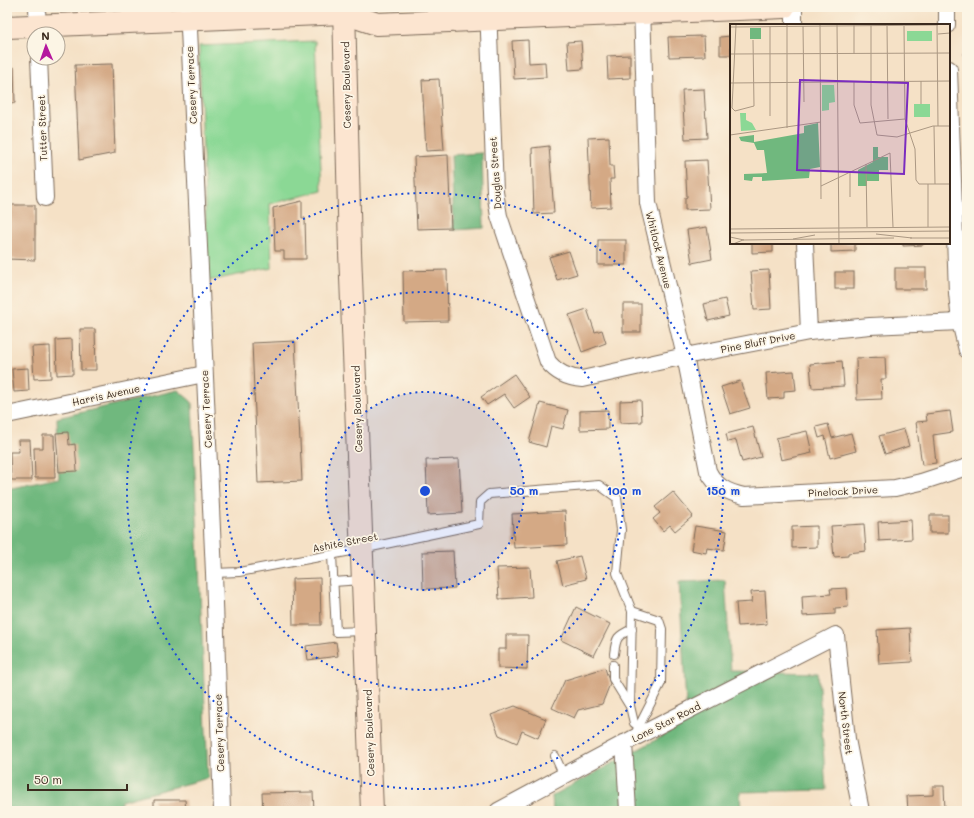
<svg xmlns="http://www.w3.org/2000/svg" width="974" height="818" viewBox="0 0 974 818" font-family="Mali,sans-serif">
<rect width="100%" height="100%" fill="#fcf5e5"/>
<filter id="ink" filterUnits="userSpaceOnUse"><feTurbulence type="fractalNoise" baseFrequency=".025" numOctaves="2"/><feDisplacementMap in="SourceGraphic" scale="8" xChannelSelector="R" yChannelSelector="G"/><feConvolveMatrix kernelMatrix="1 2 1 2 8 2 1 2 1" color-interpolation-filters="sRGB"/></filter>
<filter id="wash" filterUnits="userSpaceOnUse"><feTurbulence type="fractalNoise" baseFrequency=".012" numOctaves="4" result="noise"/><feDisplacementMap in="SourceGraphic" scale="16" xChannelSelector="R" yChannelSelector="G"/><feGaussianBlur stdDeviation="0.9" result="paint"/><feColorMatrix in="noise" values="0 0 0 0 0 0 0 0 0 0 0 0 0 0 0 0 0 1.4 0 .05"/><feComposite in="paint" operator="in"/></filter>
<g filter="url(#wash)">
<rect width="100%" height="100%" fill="#f5e1c6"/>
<polygon fill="#8bd895" stroke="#63815a" points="315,41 322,191 270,204 272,268 208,281 199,46"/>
<g fill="#70b87e" stroke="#56714e">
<polygon points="482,153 484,228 454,230 451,155"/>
<polygon points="178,390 192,402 208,778 121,801 120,811 7,811 7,489 59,478 57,418"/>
<polygon points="725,580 731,671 818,673 826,790 740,792 741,811 553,811 552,796 687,723 679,582"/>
</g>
<g id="blocks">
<g fill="#d4a985">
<polygon points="704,36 705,56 669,57 668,37"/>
<polygon points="731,36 731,55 720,55 720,37"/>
<polygon points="528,40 529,63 545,62 546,77 514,79 512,41"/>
<polygon points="581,41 583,69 569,70 567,42"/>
<polygon points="964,53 967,53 967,85 966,85"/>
<polygon points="630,55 630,78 608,79 607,56"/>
<polygon points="112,64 115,153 79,160 75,65"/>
<polygon points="7,67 14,67 15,103 7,104"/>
<polygon points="439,79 444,150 426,151 422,80"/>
<polygon points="704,89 707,138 685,139 682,90"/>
<polygon points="609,137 610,166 613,166 614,179 610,179 611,207 591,208 588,138"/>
<polygon points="549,146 554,213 534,214 532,148"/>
<polygon points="448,155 451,228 417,229 414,157"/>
<polygon points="707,160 710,209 685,210 685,198 687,197 685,161"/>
<polygon points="302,201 302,218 305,218 306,259 284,259 284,251 275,251 273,208"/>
<polygon points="7,205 35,205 35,260 7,259"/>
<polygon points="707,227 712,259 692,263 687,230"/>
<rect x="598" y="240" width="28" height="25"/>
<polygon points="752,243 773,243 773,252 752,253"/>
<polygon points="831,243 855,243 855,251 831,252"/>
<polygon points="903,243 923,243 923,245 903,246"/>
<polygon points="569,251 577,274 557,280 549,257"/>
<rect x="895" y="268" width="31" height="21"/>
<polygon points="447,270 448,321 404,322 403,271"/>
<polygon points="769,270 771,309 754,310 751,271"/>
<rect x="835" y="272" width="19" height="17"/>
<polygon points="725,299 729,316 708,321 704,304"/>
<rect x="623" y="304" width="18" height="28"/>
<polygon points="587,309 595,332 602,330 606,343 582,352 569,315"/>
<polygon points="80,329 95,329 96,370 81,370"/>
<polygon points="72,339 73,374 57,375 56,340"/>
<polygon points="295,341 302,481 258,483 252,343"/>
<polygon points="50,346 51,378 34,379 32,347"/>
<polygon points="885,357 886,379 881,379 882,399 857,400 856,358"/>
<polygon points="842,361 844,386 812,388 810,364"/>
<polygon points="28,368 29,391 14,392 12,369"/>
<polygon points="794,371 796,390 784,391 784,398 768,399 766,373"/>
<polygon points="514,374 530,397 514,408 504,394 487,405 481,397"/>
<polygon points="740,381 750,408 730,414 721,387"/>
<polygon points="641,400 642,422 620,423 620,401"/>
<polygon points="540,403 568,410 563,429 551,426 546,447 529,442"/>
<polygon points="608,410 608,429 580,430 580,411"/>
<polygon points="950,411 953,432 933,435 936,463 922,465 916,422 927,421 926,414"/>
<polygon points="828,424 832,438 851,433 856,451 830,458 825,436 819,438 816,427"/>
<polygon points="753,427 761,457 742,462 736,440 728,442 726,434"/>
<polygon points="904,429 909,446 885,454 879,436"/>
<polygon points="807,431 812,453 781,460 776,438"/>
<polygon points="68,432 69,445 75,444 77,471 59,472 56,433"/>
<polygon points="43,435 54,435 55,478 35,478 34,448 43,448"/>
<polygon points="18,440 30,440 32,480 11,480 10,452 19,452"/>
<polygon points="459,459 462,513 428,515 426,460"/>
<polygon points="673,492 693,516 675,531 670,525 663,531 653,519 660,513 655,507"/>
<polygon points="565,511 567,545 514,548 512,514"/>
<rect x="930" y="515" width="18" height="18"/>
<polygon points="911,520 912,539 879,541 878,522"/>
<polygon points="864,524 866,551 848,553 848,556 834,557 831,526"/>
<polygon points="695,526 727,531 724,550 707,548 706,553 691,550"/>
<polygon points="817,526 817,547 792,548 792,527"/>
<polygon points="453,551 455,588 423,589 422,552"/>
<polygon points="580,556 586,579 563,585 557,561"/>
<polygon points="530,567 532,597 499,599 497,568"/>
<polygon points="320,578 321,625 293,625 292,579"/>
<polygon points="847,588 848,607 835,608 835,614 803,616 802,596 831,594 830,589"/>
<polygon points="765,591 767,624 738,626 736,603 752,602 751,592"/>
<polygon points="576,607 610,624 594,656 561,640"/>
<polygon points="910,628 912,662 879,664 877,630"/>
<polygon points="506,635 528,635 527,669 498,668 498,649 506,649"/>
<polygon points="336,642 338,656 308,660 306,646"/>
<polygon points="605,668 610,684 602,704 578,710 574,718 552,708 565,680"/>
<polygon points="515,706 546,719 538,738 522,731 517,743 499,735 491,715"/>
<polygon points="933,786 944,786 945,811 908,811 907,796 933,795"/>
<polygon points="313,792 314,811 263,811 262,793"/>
<polygon points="154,800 185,800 186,811 154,811"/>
</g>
</g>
</g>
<g filter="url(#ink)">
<use href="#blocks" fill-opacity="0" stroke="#7c6a59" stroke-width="1"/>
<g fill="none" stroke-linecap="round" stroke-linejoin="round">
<defs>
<g id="service">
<polyline points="332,555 336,632 364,631"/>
<polyline points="214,573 239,572 362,549 479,524 480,502 489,494 599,485 617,498 621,530 617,573 632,611 630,706 634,723 639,727"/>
<polyline points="333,582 362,580"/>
<polyline points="632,611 659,620 662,629 661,683 637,730"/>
<path d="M614,654C616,637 617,636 632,629"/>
<polyline points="613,665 613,679 629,705"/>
<polyline points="555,756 564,776"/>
</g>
<g id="minor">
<polyline points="37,7 38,34"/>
<polyline points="188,7 214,573 222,811"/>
<path d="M488,7L495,192L499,216L548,362C557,373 568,378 582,379L685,356L809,332L870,326L960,322"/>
<path d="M642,7L648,203L685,356L708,471C716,487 727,492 744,496L895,488L921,482L967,467"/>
<polyline points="794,7 794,25"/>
<polyline points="947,7 947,25"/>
<polyline points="39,58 45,198"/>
<polyline points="949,69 957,293 960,322 967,350"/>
<polyline points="805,243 809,332"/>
<polyline points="7,415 204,374"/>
<polyline points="624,743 628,811"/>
<polyline points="498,811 634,738 836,635 847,739 861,811"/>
</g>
<g id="secondary">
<polyline points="344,7 350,252 372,811"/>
<polyline points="344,13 377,24 784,7"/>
<polyline points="7,27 344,13 358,7"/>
</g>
</defs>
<use href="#service" stroke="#7c6a59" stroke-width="10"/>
<use href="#minor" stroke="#7c6a59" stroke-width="18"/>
<use href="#secondary" stroke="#7c6a59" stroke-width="24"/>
<use href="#service" stroke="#fff" stroke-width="8"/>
<use href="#minor" stroke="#fff" stroke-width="16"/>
<use href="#secondary" stroke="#fce5d0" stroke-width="22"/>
</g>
</g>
<circle cx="425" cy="491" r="99" fill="#1d4ed8" fill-opacity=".12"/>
<g fill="none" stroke="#1d4ed8" stroke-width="2" stroke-dasharray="2 4">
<circle cx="425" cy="491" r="99"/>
<circle cx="425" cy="491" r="199"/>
<circle cx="425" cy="491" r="298"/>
</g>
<g text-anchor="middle" stroke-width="3.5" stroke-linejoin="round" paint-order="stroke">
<g font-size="10" fill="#3b2a1e" stroke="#fcf5e5">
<text transform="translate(191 85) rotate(-93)" y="4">Cesery Terrace</text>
<text transform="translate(346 85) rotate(-91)" y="4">Cesery Boulevard</text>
<text transform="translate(42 128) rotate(-92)" y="4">Tutter Street</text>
<text transform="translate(495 173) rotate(-94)" y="4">Douglas Street</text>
<text transform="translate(659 250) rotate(76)" y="4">Whitlock Avenue</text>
<text transform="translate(758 342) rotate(-11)" y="4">Pine Bluff Drive</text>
<text transform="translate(106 395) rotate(-12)" y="4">Harris Avenue</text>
<text transform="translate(206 409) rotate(-93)" y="4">Cesery Terrace</text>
<text transform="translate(357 409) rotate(-92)" y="4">Cesery Boulevard</text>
<text transform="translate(843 491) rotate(-3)" y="4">Pinelock Drive</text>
<text transform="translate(345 542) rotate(-11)" y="4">Ashite Street</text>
<text transform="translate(666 722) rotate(-27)" y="4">Lone Star Road</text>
<text transform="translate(846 723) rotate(83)" y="4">North Street</text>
<text transform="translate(219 733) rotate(-92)" y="4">Cesery Terrace</text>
<text transform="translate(369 733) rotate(-92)" y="4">Cesery Boulevard</text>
</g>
</g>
<g transform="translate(730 24)">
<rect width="220" height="220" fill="#f5e1c6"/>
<path d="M177,7H202V17H177ZM92,61H104L105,78L99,79V86L92,87ZM184,80H200V93H184ZM10,89H16V96L22,99L26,106L11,107Z" fill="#8bd895"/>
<path d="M20,4H31V15H20ZM88,99L90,143L80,145L79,154L32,157V153H23L22,157L14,156V150L37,149L34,126H27L24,119L11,117L9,113L24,111V118L74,109V102ZM143,123H148V133H158V146H149V157H137V162H128V146L143,138Z" fill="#70b87e"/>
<path fill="none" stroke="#ab9883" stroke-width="1" d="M57,0V104M107,0L109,220M141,0V81L147,111L167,113L203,102H220M207,0L208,102M6,1L2,84L5,87L24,82L23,16M90,1L91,175M124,1V30M157,1L158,95M40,2V92M73,2L74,78M174,2L175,95L185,125L186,156L189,160H220M0,3L208,1M208,10L220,9M0,30L220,29M124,57V81L130,99L175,95M191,57V80M0,59L220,57M204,102L205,160M0,111L91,98M136,140L137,203M120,148V173M198,160V203M91,162L160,129L163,203M0,205L220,203M0,209L220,207M146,210L182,214M0,213L14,216M180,214H220M63,215L85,211M3,220L13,216L164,214"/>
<path fill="#7b2cbf" fill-opacity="0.15" stroke="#7b2cbf" stroke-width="2" d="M70,56L178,59L174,150L67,146Z"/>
<rect width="220" height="220" fill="none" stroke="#3b2a1e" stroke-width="2"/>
</g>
<circle cx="425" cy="491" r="6" fill="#1d4ed8" stroke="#fcf5e5" stroke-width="2"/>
<g font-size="12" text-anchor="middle" font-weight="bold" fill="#1d4ed8" stroke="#fcf5e5" stroke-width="3.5" stroke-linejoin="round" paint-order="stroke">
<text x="524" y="495">50 m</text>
<text x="624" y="495">100 m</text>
<text x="723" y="495">150 m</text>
</g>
<rect width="974" height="818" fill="none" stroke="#fcf5e5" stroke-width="24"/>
<g transform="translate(46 46) rotate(358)"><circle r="19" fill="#fcf5e5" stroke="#afa495"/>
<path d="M0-3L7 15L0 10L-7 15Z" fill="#b5179e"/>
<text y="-6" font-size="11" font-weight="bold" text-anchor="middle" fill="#3b2a1e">N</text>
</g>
<path d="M28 784v6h99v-6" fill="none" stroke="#3b2a1e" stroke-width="2"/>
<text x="34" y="784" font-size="12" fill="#3b2a1e" stroke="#fcf5e5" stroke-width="3" paint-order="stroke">50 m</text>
</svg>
